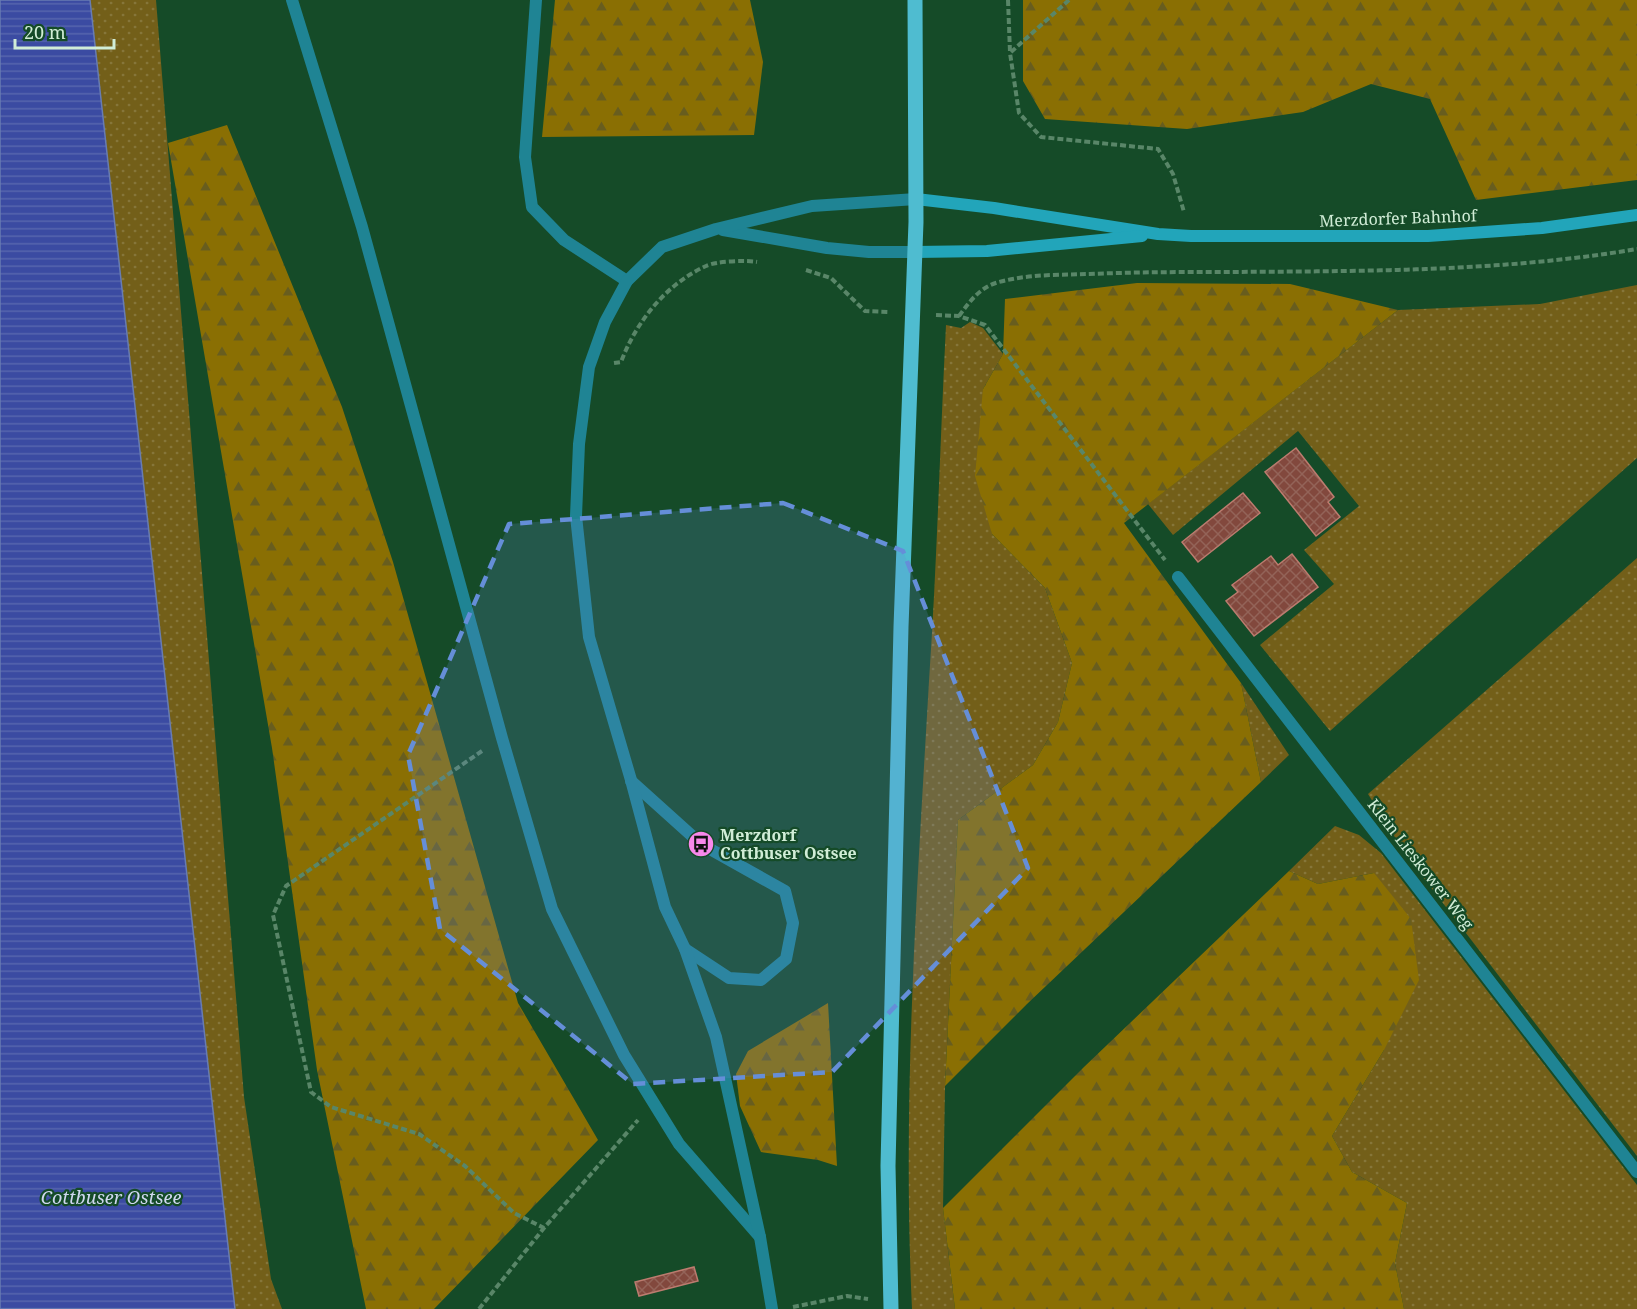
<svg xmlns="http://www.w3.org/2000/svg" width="1637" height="1309" viewBox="0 0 1637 1309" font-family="'Noto Serif',serif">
<defs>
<pattern id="grass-dots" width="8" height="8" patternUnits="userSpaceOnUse" patternTransform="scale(1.5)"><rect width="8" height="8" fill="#735f19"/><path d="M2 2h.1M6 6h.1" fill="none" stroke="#86763a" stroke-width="1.8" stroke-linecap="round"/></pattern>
<pattern id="forest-firs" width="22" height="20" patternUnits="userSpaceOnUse" patternTransform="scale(1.5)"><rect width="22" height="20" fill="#8a6f03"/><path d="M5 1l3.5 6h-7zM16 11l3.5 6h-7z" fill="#685d1e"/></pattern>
<pattern id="water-rules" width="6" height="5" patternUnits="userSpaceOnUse" patternTransform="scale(1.5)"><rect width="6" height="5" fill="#3b4ba2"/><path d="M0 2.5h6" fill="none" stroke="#5665ae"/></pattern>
<pattern id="building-cross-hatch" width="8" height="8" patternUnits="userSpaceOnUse" patternTransform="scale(1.5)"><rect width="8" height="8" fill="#82483d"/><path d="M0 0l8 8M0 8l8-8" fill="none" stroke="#936358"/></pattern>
</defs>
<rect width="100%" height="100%" fill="#154b28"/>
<g fill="url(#grass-dots)">
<polygon points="90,0 156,0 244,1097 271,1279 282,1309 235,1309"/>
<polygon points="1637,285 1637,458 1330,731 1260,645 1334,584 1304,550 1359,506 1298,431 1173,535 1148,504 1398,310 1540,304"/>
<path d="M970,322L983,328L1003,354L983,389L992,534L1045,588L1072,663L1058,722L1033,765L958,820L945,1086L943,1208L955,1309H912C902,1099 917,890 929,681C937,563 940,444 946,325L961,328Z"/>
<polygon points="1637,558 1637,1156 1406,855 1368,794"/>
<polygon points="1241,683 1289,755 1261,782"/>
<polygon points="1335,826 1359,835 1381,853 1637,1185 1637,1309 1404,1309 1395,1263 1407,1203 1352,1172 1332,1136 1384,1050 1374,873 1318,884 1289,871"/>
</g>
<g fill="url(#forest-firs)">
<polygon points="555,0 750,0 763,62 754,135 542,137"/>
<polygon points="1023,0 1637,0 1637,180 1476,200 1430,99 1371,84 1303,112 1187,129 1045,119 1023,81"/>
<polygon points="227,125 342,407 393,562 518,1003 598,1140 434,1309 366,1309 317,1070 272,748 168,143"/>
<polygon points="1137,283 1290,284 1398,310 1124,523 1241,683 1261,782 1027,1004 945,1086 958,820 1033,765 1058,722 1072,663 1045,588 992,534 975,476 983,389 1003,354 1005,299"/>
<polygon points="1289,871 1318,884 1374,873 1411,919 1419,980 1384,1050 1332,1136 1352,1172 1407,1203 1395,1263 1404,1309 955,1309 943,1208 1084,1067"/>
<polygon points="828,1003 837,1166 818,1160 761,1152 740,1106 736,1074 748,1051"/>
</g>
<polygon fill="url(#water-rules)" stroke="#687cb2" stroke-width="1.5" points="0,0 90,0 235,1309 0,1309"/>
<g fill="url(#building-cross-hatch)" stroke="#bc7c6f" stroke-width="1.5">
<polygon points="1296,448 1334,497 1328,502 1340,517 1316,536 1265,472"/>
<polygon points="1243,493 1260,513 1198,562 1182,542"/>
<polygon points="1292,554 1318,587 1254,636 1226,601 1238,592 1232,585 1271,556 1278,565"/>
<polygon points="694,1267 698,1281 639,1296 635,1282"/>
</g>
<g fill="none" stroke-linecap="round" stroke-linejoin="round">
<g stroke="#598668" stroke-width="4" stroke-dasharray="6 3" stroke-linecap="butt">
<polyline points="1008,0 1010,52"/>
<polyline points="1069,0 1010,53 1019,113 1041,137 1158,149 1173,174 1184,212"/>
<polyline points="806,270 831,278 865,311 889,312"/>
<polyline points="936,315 959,316 985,325 1165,560"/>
<path d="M959,316C970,301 980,287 999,282C1029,274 1060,275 1089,274C1135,272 1180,272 1226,272C1363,271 1501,272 1637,249"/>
<path d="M614,363L621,362C636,322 666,284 706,266C716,261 746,260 757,262"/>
<polyline points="482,751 286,886 273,915 311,1092 331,1107 419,1134 465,1166 514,1213 544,1228"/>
<polyline points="793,1307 847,1296 868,1299"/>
<polyline points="479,1309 544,1228 638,1120"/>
</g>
<polyline stroke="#1f8494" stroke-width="12" points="292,0 362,227 502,738 552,909 624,1055 679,1144 760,1237"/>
<g stroke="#1f8494" stroke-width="12">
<polyline points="536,0 525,157 532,207 564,240 627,281"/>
<polyline points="723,230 827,248 869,252 915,252"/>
<polyline points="1178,577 1637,1172"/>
<polyline points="631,781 701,844 785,891 793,923 786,959 761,980 729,978 685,949"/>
<polyline points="772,1309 760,1237 716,1037 685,949 665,907 631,780 589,637 576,516 579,444 589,367 605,322 627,281 662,247 716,229 812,206 916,199"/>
</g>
<g stroke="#22a5ba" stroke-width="12">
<polyline points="916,199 994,208 1158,234 1191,236 1428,236 1542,228 1637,215"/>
<polyline points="915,252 987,251 1142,236"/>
</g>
<polyline stroke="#4fbcd0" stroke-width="15" points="891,1309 888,1166 901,627 916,222 915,0"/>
</g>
<path fill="#658ed8" fill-opacity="0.2" stroke="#658ed8" stroke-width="4.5" stroke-dasharray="12 8" stroke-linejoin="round" d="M783,503L903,551L1028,868L832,1072L633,1084L440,929L408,755L509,524Z"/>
<defs>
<symbol id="bus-disc" viewBox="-11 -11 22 22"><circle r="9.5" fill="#f888eb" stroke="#154b28"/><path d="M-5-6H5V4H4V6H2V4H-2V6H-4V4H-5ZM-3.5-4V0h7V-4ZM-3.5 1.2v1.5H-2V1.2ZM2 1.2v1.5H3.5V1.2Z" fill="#111"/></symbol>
</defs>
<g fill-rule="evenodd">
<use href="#bus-disc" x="686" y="829" width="30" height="30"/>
</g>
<g text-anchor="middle" stroke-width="4.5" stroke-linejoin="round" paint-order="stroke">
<g font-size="16" fill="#d1edd7" stroke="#154b28">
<text transform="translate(1398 218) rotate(-2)" y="6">Merzdorfer Bahnhof</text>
<text transform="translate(1421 864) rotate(52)" y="6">Klein Lieskower Weg</text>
</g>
<g font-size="16" font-weight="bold" fill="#d1edd7" stroke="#154b28" text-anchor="start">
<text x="720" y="841">Merzdorf<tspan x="720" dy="18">Cottbuser Ostsee</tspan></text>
</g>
<g font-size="18" font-style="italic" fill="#d0d8f0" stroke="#154b28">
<text x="111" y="1204">Cottbuser Ostsee</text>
</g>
</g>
<path d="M15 39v9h99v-9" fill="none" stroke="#d1edd7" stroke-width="3"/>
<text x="24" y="39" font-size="18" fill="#d1edd7" stroke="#154b28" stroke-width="4.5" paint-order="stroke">20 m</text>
</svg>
